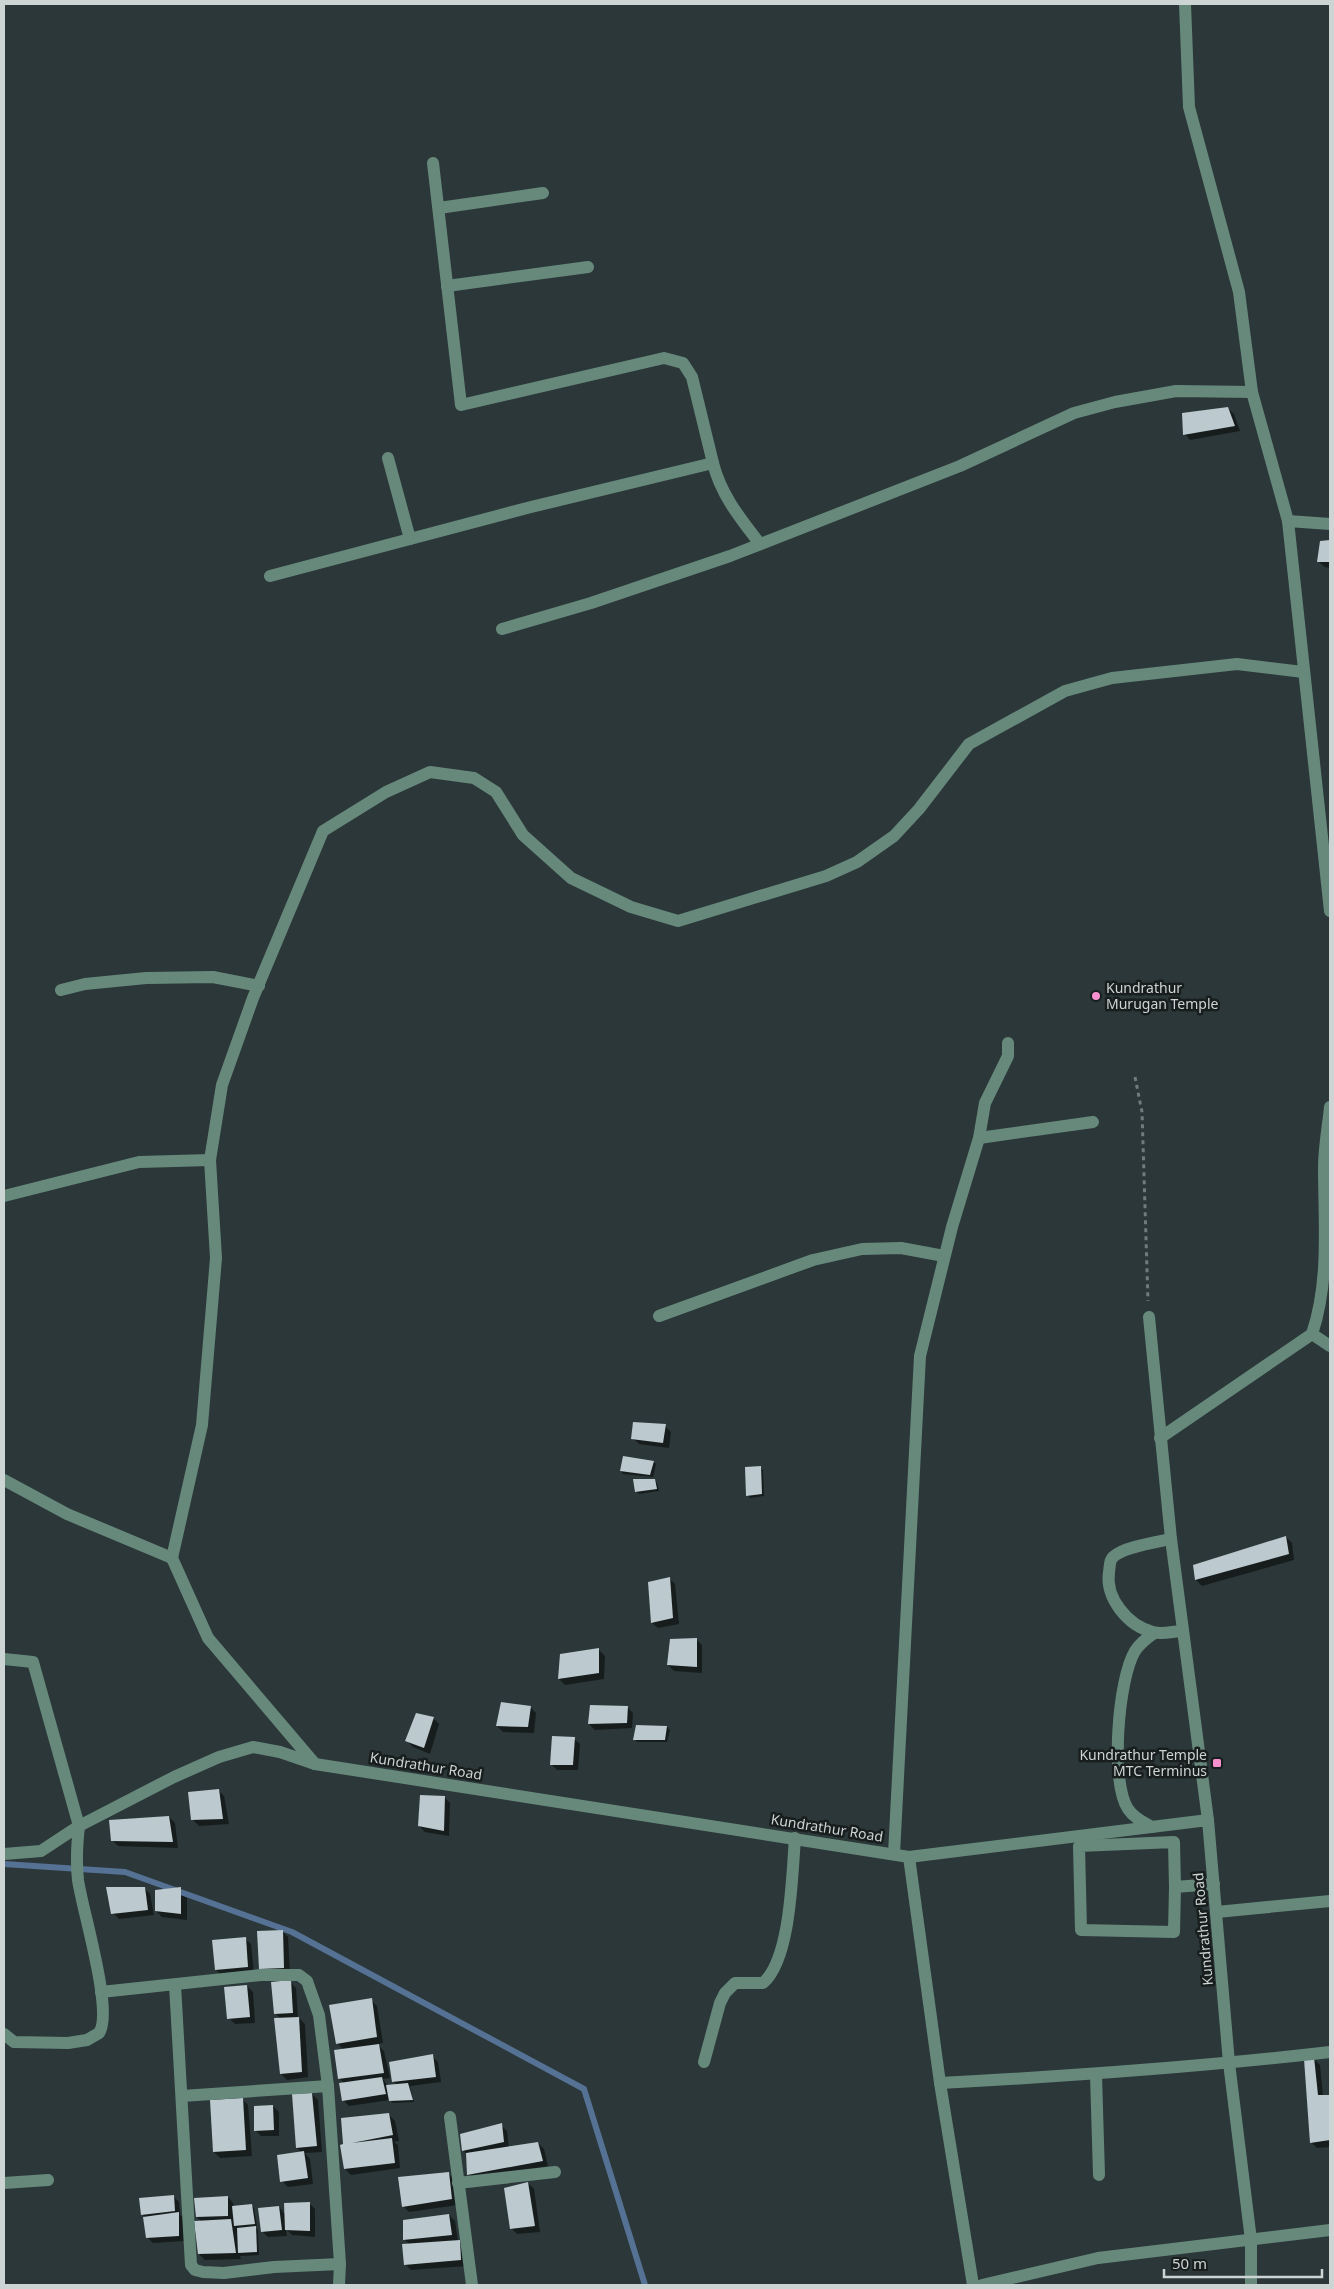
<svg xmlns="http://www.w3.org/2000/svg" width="1334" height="2289" viewBox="0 0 1334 2289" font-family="'Noto Sans',sans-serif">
<rect width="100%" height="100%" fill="#2b3738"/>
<g fill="#0007">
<polygon points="1228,408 1234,414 1240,431 1190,440 1185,434"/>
<polygon points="1321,542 1330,542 1330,568 1325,567 1319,562"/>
<polygon points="665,1426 671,1432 669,1448 639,1444 633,1438"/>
<polygon points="624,1457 654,1462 656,1464 653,1477 623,1474 621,1471"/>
<polygon points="760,1467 763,1470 764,1496 750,1498 748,1495"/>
<polygon points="655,1480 657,1483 659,1491 639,1494 636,1491"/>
<polygon points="1286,1537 1292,1543 1294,1560 1202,1586 1196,1580 1194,1566"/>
<polygon points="669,1578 675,1584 679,1624 658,1628 652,1623"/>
<polygon points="696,1639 702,1645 702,1673 674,1671 668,1665"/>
<polygon points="599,1650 605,1656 604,1679 565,1685 559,1679 562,1655"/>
<polygon points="502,1704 530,1707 536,1713 534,1733 503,1732 497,1726"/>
<polygon points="627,1707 633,1713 632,1728 595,1730 589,1724"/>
<polygon points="433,1718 439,1724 430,1754 413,1747 407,1741"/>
<polygon points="637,1726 667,1727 670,1730 667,1742 637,1742 635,1739"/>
<polygon points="574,1739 580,1744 578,1770 557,1770 551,1764"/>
<polygon points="218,1790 224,1796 229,1824 199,1826 193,1820"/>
<polygon points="444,1797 450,1803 449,1836 425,1832 419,1826"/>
<polygon points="169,1817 175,1823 178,1848 118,1846 112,1840"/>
<polygon points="144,1888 150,1894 154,1915 119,1919 113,1913"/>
<polygon points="181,1888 187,1894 187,1920 162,1917 156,1911"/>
<polygon points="282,1931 288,1937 290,1974 260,1969"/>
<polygon points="245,1939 251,1944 254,1973 222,1976 216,1970"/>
<polygon points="290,1982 296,1988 298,2017 305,2024 308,2077 287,2080 281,2074 281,2019 275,2013"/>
<polygon points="247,1986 253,1992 255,2023 235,2024 229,2018"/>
<polygon points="371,2000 377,2006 383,2043 377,2044 384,2051 390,2078 383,2079 388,2086 397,2085 393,2081 432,2056 438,2062 441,2082 410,2086 414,2102 393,2103 390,2100 349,2106 343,2100 344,2083 339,2078 344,2050 337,2043"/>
<polygon points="1314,2059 1320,2065 1323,2096 1330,2096 1330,2147 1317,2148 1311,2142"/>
<polygon points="312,2094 318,2100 322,2152 305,2153 310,2159 313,2184 288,2187 282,2181 302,2153 297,2148"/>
<polygon points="242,2099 248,2105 252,2156 220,2158 214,2152"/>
<polygon points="273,2106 279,2112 279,2136 261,2136 255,2130"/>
<polygon points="389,2115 395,2121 399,2141 394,2142 398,2145 400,2168 351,2175 345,2169 341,2146"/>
<polygon points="501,2125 507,2131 509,2148 538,2143 544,2149 548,2166 474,2180 469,2174 468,2155 463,2150"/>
<polygon points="448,2173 454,2179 458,2205 409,2212 403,2206"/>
<polygon points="528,2183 534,2189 540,2232 517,2234 511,2228"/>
<polygon points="173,2196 179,2202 180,2215 185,2219 184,2241 153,2243 147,2237 146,2218 142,2214"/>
<polygon points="228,2197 233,2203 234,2207 252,2206 254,2208 257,2226 255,2226 258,2230 259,2255 240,2256 241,2259 205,2260 199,2254 202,2222 197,2217"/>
<polygon points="309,2203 315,2209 315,2237 292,2235 286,2229 287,2236 268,2237 262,2231 279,2207 285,2214"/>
<polygon points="449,2215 455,2221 458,2241 466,2247 467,2266 411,2270 405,2264 409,2244 404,2239"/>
</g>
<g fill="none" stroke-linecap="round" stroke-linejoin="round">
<polyline stroke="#557194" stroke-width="6" points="4,1864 125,1872 292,1932 584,2089 645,2285"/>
</g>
<g fill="#bcc9ce">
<polygon points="1228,407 1235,426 1183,435 1182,413"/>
<polygon points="1330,540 1330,562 1317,562 1320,541"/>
<polygon points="633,1422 666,1424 663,1443 631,1439"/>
<polygon points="623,1456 654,1461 650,1475 620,1471"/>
<polygon points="761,1466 762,1494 746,1496 745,1467"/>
<polygon points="633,1479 655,1479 657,1489 635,1492"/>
<polygon points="1286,1536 1289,1554 1195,1580 1193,1565"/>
<polygon points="670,1577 673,1618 651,1623 648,1582"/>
<polygon points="697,1638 697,1667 667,1665 670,1639"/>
<polygon points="599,1648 599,1673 558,1679 560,1654"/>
<polygon points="501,1702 531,1706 528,1727 496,1726"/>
<polygon points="590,1705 628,1706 627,1723 588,1724"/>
<polygon points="416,1713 434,1717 424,1748 405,1741"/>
<polygon points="636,1725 667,1726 665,1740 633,1740"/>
<polygon points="552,1736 575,1737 573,1765 550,1765"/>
<polygon points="219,1789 223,1819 191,1820 188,1792"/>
<polygon points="420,1795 445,1796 444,1831 418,1826"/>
<polygon points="169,1816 173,1842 111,1841 109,1820"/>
<polygon points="106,1887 145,1887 148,1910 111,1914"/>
<polygon points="181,1887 181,1914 155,1911 155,1890"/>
<polygon points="283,1930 284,1968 259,1969 257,1931"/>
<polygon points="246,1937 248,1967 215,1970 212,1940"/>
<polygon points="291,1980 293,2013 274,2014 271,1982"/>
<polygon points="247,1985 250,2017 227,2019 224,1987"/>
<polygon points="372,1998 377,2037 336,2044 329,2005"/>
<polygon points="299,2017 302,2072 280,2074 274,2018"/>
<polygon points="379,2044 384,2073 338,2079 334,2050"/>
<polygon points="433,2054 436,2077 392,2082 389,2062"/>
<polygon points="1314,2057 1318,2095 1330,2095 1330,2140 1310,2143 1304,2059"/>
<polygon points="382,2077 386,2094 342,2101 339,2083"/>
<polygon points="408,2083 413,2100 389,2101 386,2085"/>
<polygon points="312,2093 317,2146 296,2148 292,2094"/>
<polygon points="243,2098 246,2150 213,2152 210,2100"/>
<polygon points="273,2105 274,2130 254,2131 254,2106"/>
<polygon points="389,2113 393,2135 352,2143 392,2138 395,2163 344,2169 340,2145 343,2144 341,2118"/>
<polygon points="502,2123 504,2142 462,2151 460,2134"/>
<polygon points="538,2142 543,2161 467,2175 466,2153"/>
<polygon points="304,2151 308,2178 280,2182 277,2155"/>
<polygon points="449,2172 452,2199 402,2207 398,2177"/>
<polygon points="528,2182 535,2226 510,2229 504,2188"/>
<polygon points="174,2195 175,2211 141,2215 139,2198"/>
<polygon points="228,2196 228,2216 196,2217 194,2198"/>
<polygon points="310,2202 310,2231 285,2230 284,2203"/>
<polygon points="252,2204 255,2224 234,2226 232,2206"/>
<polygon points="279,2206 282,2230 261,2232 258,2208"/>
<polygon points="179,2212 179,2236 146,2238 143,2217"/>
<polygon points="449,2214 452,2235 403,2240 403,2220"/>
<polygon points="231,2219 236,2253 198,2254 194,2221"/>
<polygon points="256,2226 257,2252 238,2253 237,2228"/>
<polygon points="460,2240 461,2260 404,2265 402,2244"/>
</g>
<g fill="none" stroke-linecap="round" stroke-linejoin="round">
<polyline stroke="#717b7b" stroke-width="3" stroke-dasharray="4 4" stroke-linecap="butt" points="1135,1077 1142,1112 1148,1301"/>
<g stroke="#67897c" stroke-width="12">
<polyline points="1185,4 1189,107 1239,292 1252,392 1288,521 1330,911"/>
<polyline points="433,163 461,405 664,358 683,363 692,377 713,463"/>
<polyline points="439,208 543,193"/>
<polyline points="447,286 588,267"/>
<polyline points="388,458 410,539"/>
<polyline points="1288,521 1330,524"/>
<path d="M270,576L531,507L713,463C721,495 740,518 760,544"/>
<polyline points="502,629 591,603 730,556 960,466 1074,413 1115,402 1176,391 1252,392"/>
<polyline points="61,990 85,984 146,978 213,977 259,986"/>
<polyline points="979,1138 1093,1122"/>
<polyline points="4,1196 139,1162 210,1160"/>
<polyline points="659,1316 813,1260 862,1249 901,1248 944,1256"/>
<polyline points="1149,1317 1171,1539 1208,1820"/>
<polyline points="1312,1334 1330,1346"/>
<path d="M1160,1438L1312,1334C1330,1281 1324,1222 1324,1167C1324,1147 1328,1127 1330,1107"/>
<polyline points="4,1480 67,1514 172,1558"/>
<path d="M1171,1539C1157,1542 1123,1547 1113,1557C1109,1561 1110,1567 1109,1572C1105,1598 1128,1626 1153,1632C1162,1635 1174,1631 1183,1631"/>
<path d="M4,1659L33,1662L79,1826C77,1844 76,1862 78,1880C82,1909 114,2012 99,2033L87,2040L68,2043L14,2042L4,2034"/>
<polyline points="315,1764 208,1638 172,1558 202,1425 216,1258 210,1160 222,1085 253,998 323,831 386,792 430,772 474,778 496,792 523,835 571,878 631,907 678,921 826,876 857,862 894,836 919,809 969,744 1065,691 1112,678 1237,664 1303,672"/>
<path d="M1152,1827C1143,1822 1134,1818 1128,1809C1110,1782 1118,1679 1135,1651C1140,1643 1147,1638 1154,1633"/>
<polyline points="4,1854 41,1851 79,1826 174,1777 219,1757 253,1747 280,1752 315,1764 909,1857 1208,1820 1229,2063 1251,2240 1251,2285"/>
<polyline points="894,1854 920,1356 952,1227 979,1138 985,1103 1008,1056 1008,1043"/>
<polyline points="909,1857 940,2083 973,2285"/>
<polyline points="1175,1887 1174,1842 1079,1846 1081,1930 1174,1932 1175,1887 1214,1884"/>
<polyline points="1217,1912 1330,1901"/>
<polyline points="175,1985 191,2265 195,2270 203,2272 224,2273 274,2267 340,2264"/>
<polyline points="101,1992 261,1975 299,1975 307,1981 319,2015 328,2086 340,2264 339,2285"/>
<path d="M704,2062L720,2003L725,1993L735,1983H763C791,1959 792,1874 795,1838"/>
<polyline points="1096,2075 1099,2175"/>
<path d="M940,2083C1071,2076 1200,2067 1330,2052"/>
<polyline points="182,2096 328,2086"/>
<polyline points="450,2117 472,2285"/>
<polyline points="4,2183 48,2180"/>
<polyline points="458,2183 555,2172"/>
<polyline points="982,2285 1098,2258 1330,2230"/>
</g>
</g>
<g fill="#f690cf" stroke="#181d1d" stroke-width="2">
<circle cx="1096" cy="996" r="5"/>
<rect x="1212" y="1758" width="10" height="10" rx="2.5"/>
</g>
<g text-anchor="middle" stroke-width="5" stroke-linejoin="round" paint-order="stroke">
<g font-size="14" fill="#cdd4d4" stroke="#181d1d" text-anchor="start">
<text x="1106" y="993">Kundrathur<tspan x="1106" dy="16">Murugan Temple</tspan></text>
<text x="1207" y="1760" text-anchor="end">Kundrathur Temple<tspan x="1207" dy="16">MTC Terminus</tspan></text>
</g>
<g font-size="14" fill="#cdd4d4" stroke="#181d1d">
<text transform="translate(426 1766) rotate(9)" y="5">Kundrathur Road</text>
<text transform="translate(827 1828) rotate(9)" y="5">Kundrathur Road</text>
<text transform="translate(1203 1929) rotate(-95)" y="5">Kundrathur Road</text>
</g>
</g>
<rect width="1334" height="2289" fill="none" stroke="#cdd4d4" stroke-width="10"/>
<path d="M1164 2269v8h158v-8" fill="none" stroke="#cdd4d4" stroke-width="2.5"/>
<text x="1172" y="2269" font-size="15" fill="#cdd4d4" stroke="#181d1d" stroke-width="4" paint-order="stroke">50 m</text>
</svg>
